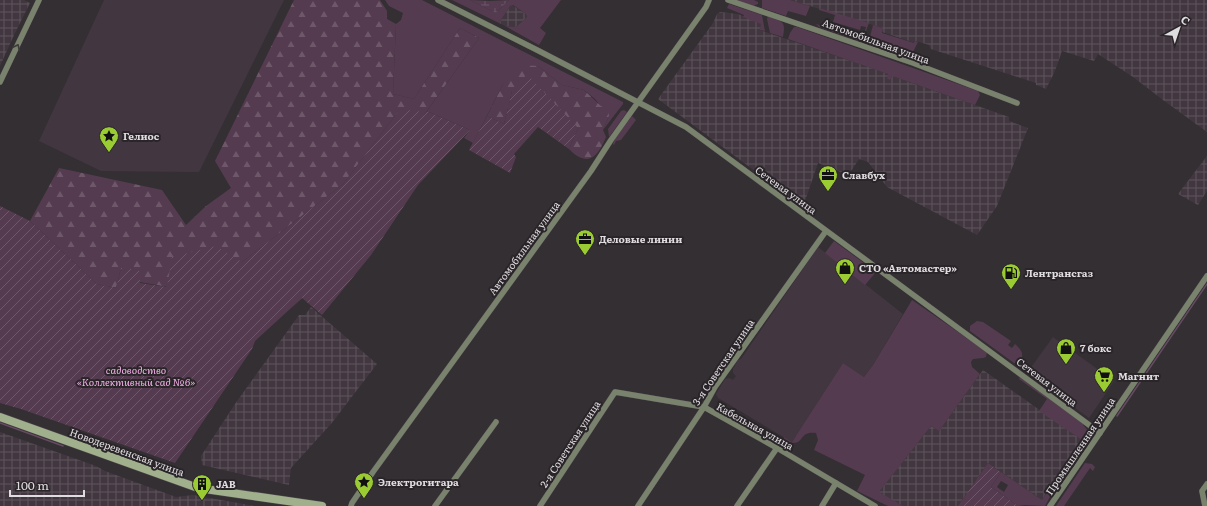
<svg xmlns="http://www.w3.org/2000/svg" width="1207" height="506" viewBox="0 0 1207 506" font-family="Literata,serif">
<defs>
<pattern id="industrial-grid" width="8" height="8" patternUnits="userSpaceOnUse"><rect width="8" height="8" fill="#423740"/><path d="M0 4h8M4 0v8" fill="none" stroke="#5d545b"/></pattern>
<pattern id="forest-firs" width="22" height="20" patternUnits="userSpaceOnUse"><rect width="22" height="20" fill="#553b50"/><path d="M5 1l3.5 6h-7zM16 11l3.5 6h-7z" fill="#6d5769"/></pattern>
<pattern id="wetland-marsh" width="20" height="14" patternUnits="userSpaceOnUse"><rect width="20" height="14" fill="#553b50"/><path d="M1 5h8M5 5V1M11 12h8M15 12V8" fill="none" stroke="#6d5769"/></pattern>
<pattern id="garden-furrows" width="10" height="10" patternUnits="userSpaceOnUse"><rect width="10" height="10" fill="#553b50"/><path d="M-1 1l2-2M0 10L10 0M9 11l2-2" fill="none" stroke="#6d5769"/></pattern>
</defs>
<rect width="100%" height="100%" fill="#342f33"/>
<g fill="#423740">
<polygon points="104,0 284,0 199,172 101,171 39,141"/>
<polygon points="818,247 903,314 873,365 864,377 843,363 792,442 718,398 716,394 725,379 729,378 733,380 736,376 733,373 733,369 738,360 741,359"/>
<polygon points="1053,337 1114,381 1089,418 1027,373"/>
</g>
<g fill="url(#industrial-grid)">
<polygon points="0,0 24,0 30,3 15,33 0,66"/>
<polygon points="790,0 1207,0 1207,132 1163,100 1133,77 1098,54 1094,61 1062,51 1055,71 1046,89 1036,85 1036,83 931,49 929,45 916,41 915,43 882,32 883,28"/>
<polygon points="512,5 526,14 527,17 516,27 505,26 499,23 510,6"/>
<polygon points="720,12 738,14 762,24 760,30 889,74 887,79 890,80 892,76 975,105 1009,117 1009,121 1028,128 997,206 977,235 887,187 868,162 859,159 852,170 843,173 818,163 804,204 798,203 658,99 713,23 717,14"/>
<polygon points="1207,156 1207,191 1198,205 1178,194"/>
<polygon points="311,307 377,364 331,424 291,468 289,485 202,465 201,456 237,401 299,315 305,315"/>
<polygon points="983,370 1082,440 1042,500 988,463 958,506 903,506 878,493 931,426 939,431"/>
<polygon points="0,432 96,466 105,471 176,497 193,495 255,506 0,506"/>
</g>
<g fill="#553b50" fill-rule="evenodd">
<polygon points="385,0 422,0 623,102 623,104 603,130 609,116 595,99 584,90 562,85 538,66 503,84 473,143 464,138 470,130 427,111 479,38 460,28 414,99 393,94 396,24 401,20 403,13 389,6"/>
<polygon points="452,0 470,0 496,13 509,0 561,0 540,28 546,33 539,45 505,26 516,27 527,17 526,14 513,5 510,6 499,23"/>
<polygon points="736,0 754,0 758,2 758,4 753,6"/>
<polygon points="762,0 790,0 810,6 806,16 788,11 786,16 762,8"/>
<polygon points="729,4 762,15 765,31 760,30 761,24 743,17 744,15 727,8"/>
<polygon points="819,8 869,23 863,39 859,41 819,27 816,24 863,38 866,27 861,26 860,30 833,22 835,15 819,10"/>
<path d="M768,16C783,22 786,21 783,37L770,33L767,19Z"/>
<polygon points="873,25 883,28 882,33 914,43 915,41 918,42 911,56 907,57 870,44 869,41"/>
<polygon points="794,27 797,27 978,91 980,95 975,105 892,76 890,80 887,79 888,74 788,39 790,33"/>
<polygon points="624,110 627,112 609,137 608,129 621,111"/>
<polygon points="632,116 636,120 621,140 616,141 614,145 613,144 615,138"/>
<polygon points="834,241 876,272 865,285 825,253"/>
<path d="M912,300L987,352L986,357L983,358L973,359L971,362L972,367L980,374L939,431L931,426L879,492L903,506H888L857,491L865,475L814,450L818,440L816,433C796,430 807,450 783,440L784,437L792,442L843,363L864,377L873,365Z"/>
<path d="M977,321L983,322L1011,341L1008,345L1012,348L1015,344C1022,350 1025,355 1019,363H1014L970,331V326Z"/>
<polygon points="1020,377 1084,424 1083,425 1089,432 1090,440 1058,487 1053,484 1082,440 1039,411 1047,399 1019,379"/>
<polygon points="1085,463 1092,464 1095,467 1093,471 1090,468 1064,506 1056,506"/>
<path d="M1001,472L1042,500L1049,489L1052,493L1045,506L1025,505L1018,506L991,487ZM1001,481L1008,485L1004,492L997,487Z"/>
</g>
<g fill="url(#forest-firs)">
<polygon points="294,0 380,0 387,11 387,19 396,24 393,94 414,99 460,28 479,38 424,115 397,113 343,184 242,262 168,287 140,282 121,268 116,288 97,284 30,221 59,168 162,190 186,225 206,206 231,188 215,161"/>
<path d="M519,65L538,66L562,85L584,90L601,106L608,109L609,116L603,130L606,137C602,146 595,163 582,158C577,157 572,152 569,149L578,128L512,91L504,124L487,116L503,84Z"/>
</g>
<polygon fill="url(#wetland-marsh)" points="470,0 490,1 509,0 496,13"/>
<g fill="url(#garden-furrows)">
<polygon points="527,74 578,128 569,149 538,127 514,154 516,157 510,173 469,150 487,116 504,124 512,91"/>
<polygon points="415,109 424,115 427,111 470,130 418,185 371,255 322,315 302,298 255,341 252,349 175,463 21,409 0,403 0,206 30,221 97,284 116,288 121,268 139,270 140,283 167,287 172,257 216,246 242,262 343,184 397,113"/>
<polygon points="988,463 1001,472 991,487 1018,506 958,506"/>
</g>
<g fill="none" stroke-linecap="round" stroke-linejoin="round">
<g stroke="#664b63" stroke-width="1.5">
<polyline points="1117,416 1207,284"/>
<polyline points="0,423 63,446"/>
</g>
<defs>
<g id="minor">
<polyline points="438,0 539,51 686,127 1100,433"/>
<polyline points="728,0 913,63 1017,103"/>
<polyline points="0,82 39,0"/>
<polyline points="351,506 352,503 373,472 591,171 611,140 706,7 709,0"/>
<polyline points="435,506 496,422"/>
<polyline points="540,506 615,392 704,407 777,448 875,506"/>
<polyline points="638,506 704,407 715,387 826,231"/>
<polyline points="737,506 777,448"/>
<polyline points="822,506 836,483"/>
<polyline points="1050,506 1207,276"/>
<polyline points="1205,506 1202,491 1207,484"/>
</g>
<polyline id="secondary" points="0,417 198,488 322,506"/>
</defs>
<use href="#minor" stroke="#504b4f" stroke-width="6"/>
<use href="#secondary" stroke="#504b4f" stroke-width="9"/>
<use href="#minor" stroke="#79826c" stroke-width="5.5"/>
<use href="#secondary" stroke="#a1b08c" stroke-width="8"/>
</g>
<defs><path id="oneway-chevron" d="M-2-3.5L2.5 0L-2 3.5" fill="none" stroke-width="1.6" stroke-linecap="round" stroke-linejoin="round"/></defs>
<use stroke="#3e3c3a" href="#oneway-chevron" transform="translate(17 47) rotate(-64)"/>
<defs>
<symbol id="sight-pin" viewBox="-11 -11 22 30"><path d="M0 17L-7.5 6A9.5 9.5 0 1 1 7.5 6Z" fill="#9bcb32" stroke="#2a2529"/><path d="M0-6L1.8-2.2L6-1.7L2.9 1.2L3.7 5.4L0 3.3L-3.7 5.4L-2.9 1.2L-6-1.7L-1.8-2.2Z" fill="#111"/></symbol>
<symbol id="office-pin" viewBox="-11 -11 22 30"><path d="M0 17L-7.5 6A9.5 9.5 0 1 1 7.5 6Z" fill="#9bcb32" stroke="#2a2529"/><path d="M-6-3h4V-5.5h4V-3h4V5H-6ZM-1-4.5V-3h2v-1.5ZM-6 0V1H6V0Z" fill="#111"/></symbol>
<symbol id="shop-pin" viewBox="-11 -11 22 30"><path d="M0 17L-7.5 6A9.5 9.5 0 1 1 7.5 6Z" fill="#9bcb32" stroke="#2a2529"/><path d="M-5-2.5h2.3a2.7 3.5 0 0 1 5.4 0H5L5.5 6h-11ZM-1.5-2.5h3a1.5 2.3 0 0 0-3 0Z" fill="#111"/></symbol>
<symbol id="fuel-pin" viewBox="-11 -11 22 30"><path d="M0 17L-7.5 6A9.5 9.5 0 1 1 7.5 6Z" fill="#9bcb32" stroke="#2a2529"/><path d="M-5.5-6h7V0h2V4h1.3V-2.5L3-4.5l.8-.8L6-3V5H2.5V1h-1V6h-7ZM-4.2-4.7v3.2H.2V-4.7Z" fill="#111"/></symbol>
<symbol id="supermarket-pin" viewBox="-11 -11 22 30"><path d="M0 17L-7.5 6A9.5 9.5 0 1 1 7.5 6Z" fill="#9bcb32" stroke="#2a2529"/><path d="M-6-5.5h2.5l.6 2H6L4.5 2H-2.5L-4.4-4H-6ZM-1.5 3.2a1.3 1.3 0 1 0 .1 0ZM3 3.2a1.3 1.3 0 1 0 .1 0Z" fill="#111"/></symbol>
<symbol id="building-pin" viewBox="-11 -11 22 30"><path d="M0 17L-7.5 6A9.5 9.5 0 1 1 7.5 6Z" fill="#9bcb32" stroke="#2a2529"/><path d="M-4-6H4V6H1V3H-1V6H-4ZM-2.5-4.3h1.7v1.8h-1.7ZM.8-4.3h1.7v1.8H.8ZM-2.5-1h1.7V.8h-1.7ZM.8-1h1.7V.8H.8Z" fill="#111"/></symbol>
</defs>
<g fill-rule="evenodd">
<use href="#sight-pin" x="98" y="125" width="22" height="30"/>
<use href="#office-pin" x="817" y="164" width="22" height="30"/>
<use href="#office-pin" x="574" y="228" width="22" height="30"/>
<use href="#shop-pin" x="834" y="257" width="22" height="30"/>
<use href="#fuel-pin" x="1000" y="262" width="22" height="30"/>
<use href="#shop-pin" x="1055" y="337" width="22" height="30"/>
<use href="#supermarket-pin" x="1093" y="365" width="22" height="30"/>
<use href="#sight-pin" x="353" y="471" width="22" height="30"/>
<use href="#building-pin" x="191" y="473" width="22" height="30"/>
</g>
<g text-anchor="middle" stroke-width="4" stroke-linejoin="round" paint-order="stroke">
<g font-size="10" fill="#e0dde0" stroke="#2a2529">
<text transform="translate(876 41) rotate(20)" y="4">Автомобильная улица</text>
<text transform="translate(786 190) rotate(36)" y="4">Сетевая улица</text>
<text transform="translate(524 248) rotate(-54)" y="4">Автомобильная улица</text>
<text transform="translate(723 362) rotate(-56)" y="4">3-я Советская улица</text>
<text transform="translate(1047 382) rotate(37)" y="4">Сетевая улица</text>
<text transform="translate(755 426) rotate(29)" y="4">Кабельная улица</text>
<text transform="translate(570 444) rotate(-57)" y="4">2-я Советская улица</text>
<text transform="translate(1080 446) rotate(-56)" y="4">Промышленная улица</text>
<text transform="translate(127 452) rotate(20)" y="4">Новодеревенская улица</text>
</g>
<g font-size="10" font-weight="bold" fill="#e0dde0" stroke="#2a2529" text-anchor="start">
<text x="123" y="140">Гелиос</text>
<text x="842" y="179">Славбух</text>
<text x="599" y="243">Деловые линии</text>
<text x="859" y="272">СТО «Автомастер»</text>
<text x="1025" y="277">Лентрансгаз</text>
<text x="1080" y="352">7 бокс</text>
<text x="1118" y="380">Магнит</text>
<text x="378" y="486">Электрогитара</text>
<text x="216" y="488">JAB</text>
</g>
<g font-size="10" font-style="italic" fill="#f6b1e9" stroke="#2a2529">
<text x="136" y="374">садоводство<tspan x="136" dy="12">«Коллективный сад №6»</tspan></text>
</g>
</g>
<g transform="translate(1179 28) rotate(40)" stroke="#2a2529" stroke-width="3" paint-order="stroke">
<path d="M0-3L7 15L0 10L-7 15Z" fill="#e0dde0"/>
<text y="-6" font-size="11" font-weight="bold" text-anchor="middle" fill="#e0dde0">С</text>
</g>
<path d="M10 490v6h74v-6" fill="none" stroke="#e0dde0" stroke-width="2"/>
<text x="16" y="490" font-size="12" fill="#e0dde0" stroke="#2a2529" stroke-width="3" paint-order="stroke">100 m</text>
</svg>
